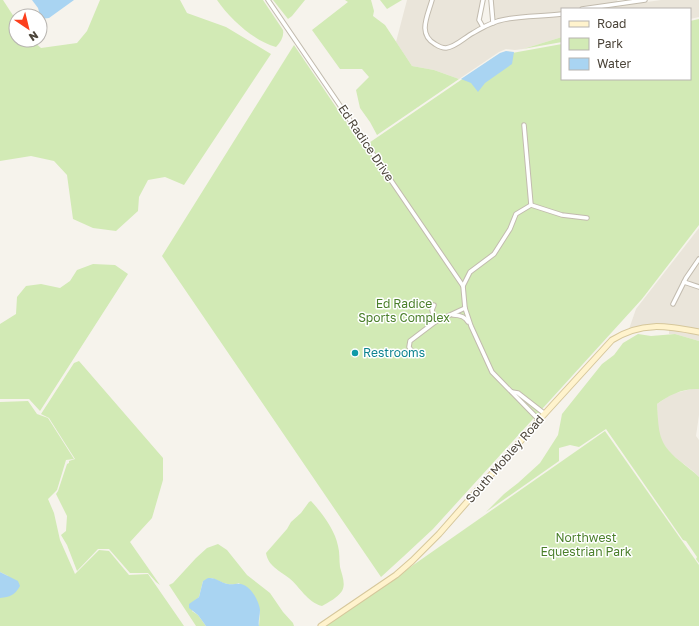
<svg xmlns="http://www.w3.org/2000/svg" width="699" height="626" viewBox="0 0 699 626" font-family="'Golos Text',sans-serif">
<rect width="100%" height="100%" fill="#f6f3ec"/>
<g fill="#eae5da">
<polygon points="407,0 430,0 423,23 423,33 426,39 431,44 441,49 447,50 453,48 473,35 497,23 512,19 529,18 552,17 562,16 562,37 523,49 515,50 506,49 499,52 459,79 434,70 412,66 396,42"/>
<polygon points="434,0 481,0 477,19 480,27 452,44 446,46 441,45 433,41 427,32 426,24"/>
<polygon points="493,0 617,0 618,2 572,9 562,9 562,12 551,13 511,16 495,20"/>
<polygon points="661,0 699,0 699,17 690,19 690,9 597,9"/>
<polygon points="699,228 699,330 665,324 651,324 635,327 629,329 636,309"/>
<polygon points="669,329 699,334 699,341 675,334 669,334"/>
<polygon points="691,389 699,389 699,415 696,436 699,440 699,477 693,471 671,454 660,439 658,428 657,404 672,394"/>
</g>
<g fill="#d2eab5">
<polygon points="0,0 3,0 16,20 16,40 32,40 41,48 77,43 87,31 100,0 180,0 187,13 226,27 271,54 184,185 165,177 148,180 139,197 138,211 116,231 93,228 73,219 67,175 54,161 31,156 0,161"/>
<path d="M217,0H263L283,30C284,36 281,42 276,47C254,41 230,19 217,0Z"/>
<polygon points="273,0 305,0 292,16 288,19"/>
<polygon points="345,0 371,0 374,11 373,16 385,25 412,66 434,70 459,79 377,135 370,122 360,108 356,90 369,77 362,69 340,69 312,30 348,2"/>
<polygon points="380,0 402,0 387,9"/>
<polygon points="699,19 699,225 642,299 433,529 404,556 381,577 162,256 294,45 363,147 496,56 562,44 562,79 690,79 690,21"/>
<polygon points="562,37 562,42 523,49"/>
<polygon points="93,264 115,265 128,274 40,411 29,399 0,399 0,324 16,314 17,297 26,286 41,284 60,288 70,281 77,270"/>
<path d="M638,334L651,336L675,334L699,341V389C683,388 669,395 657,404C659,431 657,443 680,461C687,467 693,471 699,477V563L696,559L697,557L686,541L683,540L606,429L579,447L570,445L559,448V461L486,512L504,494L518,483L540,463L558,435L562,414L602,364L614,355L623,343Z"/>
<polygon points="79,361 163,458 163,480 152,518 130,542 160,585 156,582 148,573 130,573 109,549 98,549 77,571 67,545 61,535 66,531 67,516 56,494 58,491 67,464 69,463 69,461 75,459 49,418 41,414 74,363"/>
<polygon points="28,401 37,414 48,418 74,459 66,460 57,490 48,499 54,513 60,540 75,574 99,550 109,551 129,575 148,574 184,626 0,626 0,598 8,576 0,572 0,402"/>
<polygon points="605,431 699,565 699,626 326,626"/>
<path d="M311,501C322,513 335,530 338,546C340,553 339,560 340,567C342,575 346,584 342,591C337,598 329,602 322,606C307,602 300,587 289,578C280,571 268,566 266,553L287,529L291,522L301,513L309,502Z"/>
<path d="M218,544L227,550L247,575L270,593L283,612L293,623L294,626H259L260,611L239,583C229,587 221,582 212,578L203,581L199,597L193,602L192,611L198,615L206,626H196L169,585L173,583L196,558L207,548Z"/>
</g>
<g fill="#a9d4f2">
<polygon points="32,0 74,0 49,18 41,19 38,8"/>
<polygon points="506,51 514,52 512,64 485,83 478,92 471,83 461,79 500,53"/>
<path d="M0,572L18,581L20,586C15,595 10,597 0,598Z"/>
<path d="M208,578C216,577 221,583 228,584C233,585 237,583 241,584C251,586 259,601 260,610C260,616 258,621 259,626H206L198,615L189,608V604L199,597L203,581Z"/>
</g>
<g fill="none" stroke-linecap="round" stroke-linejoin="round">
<defs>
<g id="street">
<polyline points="268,0 463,286"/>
<path d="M432,0C428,15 417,34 435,44C438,46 442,48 446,48C456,47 465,37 473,33C481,28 489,24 498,21C519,15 540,17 562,14"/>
<polyline points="491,0 493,23"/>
<polyline points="582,9 645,0"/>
<polyline points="483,27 479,20 483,0"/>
<polyline points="524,125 531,205"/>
<polyline points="684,282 699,287"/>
<polyline points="673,304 686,278 699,259"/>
<polyline points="434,305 432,310 435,322"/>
<path d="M453,315C459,315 465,316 468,322"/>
<polyline points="411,350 409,347 410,341 435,322 465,308"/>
<polyline points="512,392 518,393 545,414"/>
<polyline points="539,420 492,372 471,326 465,308 463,286 470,272 494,254 510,229 516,214 531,205 562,215 587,218"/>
</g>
<path id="secondary" d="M321,626L396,575L412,561L439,534L539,420L612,340C642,321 667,326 699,332"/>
</defs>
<use href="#street" stroke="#c2bbae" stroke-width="5.5"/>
<use href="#secondary" stroke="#d6c79b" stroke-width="7"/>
<use href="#street" stroke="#fff" stroke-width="3.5"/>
<use href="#secondary" stroke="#fff3cd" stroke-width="5"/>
</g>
<circle fill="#0f9aa8" stroke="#fff" stroke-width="1.5" cx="355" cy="353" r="4"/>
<g text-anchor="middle" stroke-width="3" stroke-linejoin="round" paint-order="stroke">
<g font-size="12" fill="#4b4439" stroke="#fff">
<text transform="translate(366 143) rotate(56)" y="4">Ed Radice Drive</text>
<text transform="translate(505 459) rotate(-49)" y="4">South Mobley Road</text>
</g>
<g font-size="12" fill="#4a7f2a" stroke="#fff">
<text x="404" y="308">Ed Radice<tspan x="404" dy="14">Sports Complex</tspan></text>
<text x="586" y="542">Northwest<tspan x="586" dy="14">Equestrian Park</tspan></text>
</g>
<g font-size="12" fill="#0d838f" stroke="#fff" text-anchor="start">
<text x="363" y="357">Restrooms</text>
</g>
</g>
<rect x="561" y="8" width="130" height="72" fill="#ffffff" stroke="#b7b4b0"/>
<rect x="569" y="21" width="20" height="6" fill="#fff3cd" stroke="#b7b4b0"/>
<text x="597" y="28" font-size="12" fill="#4b4439">Road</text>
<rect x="569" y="38" width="20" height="12" fill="#d2eab5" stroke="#b7b4b0"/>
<text x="597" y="48" font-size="12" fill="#4b4439">Park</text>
<rect x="569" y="58" width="20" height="12" fill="#a9d4f2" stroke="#b7b4b0"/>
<text x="597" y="68" font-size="12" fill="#4b4439">Water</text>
<g transform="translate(28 28) rotate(145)"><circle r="19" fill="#ffffff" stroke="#b7b4b0"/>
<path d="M0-3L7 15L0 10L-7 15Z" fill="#fc3f1d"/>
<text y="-6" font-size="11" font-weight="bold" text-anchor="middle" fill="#4b4439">N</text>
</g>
</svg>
